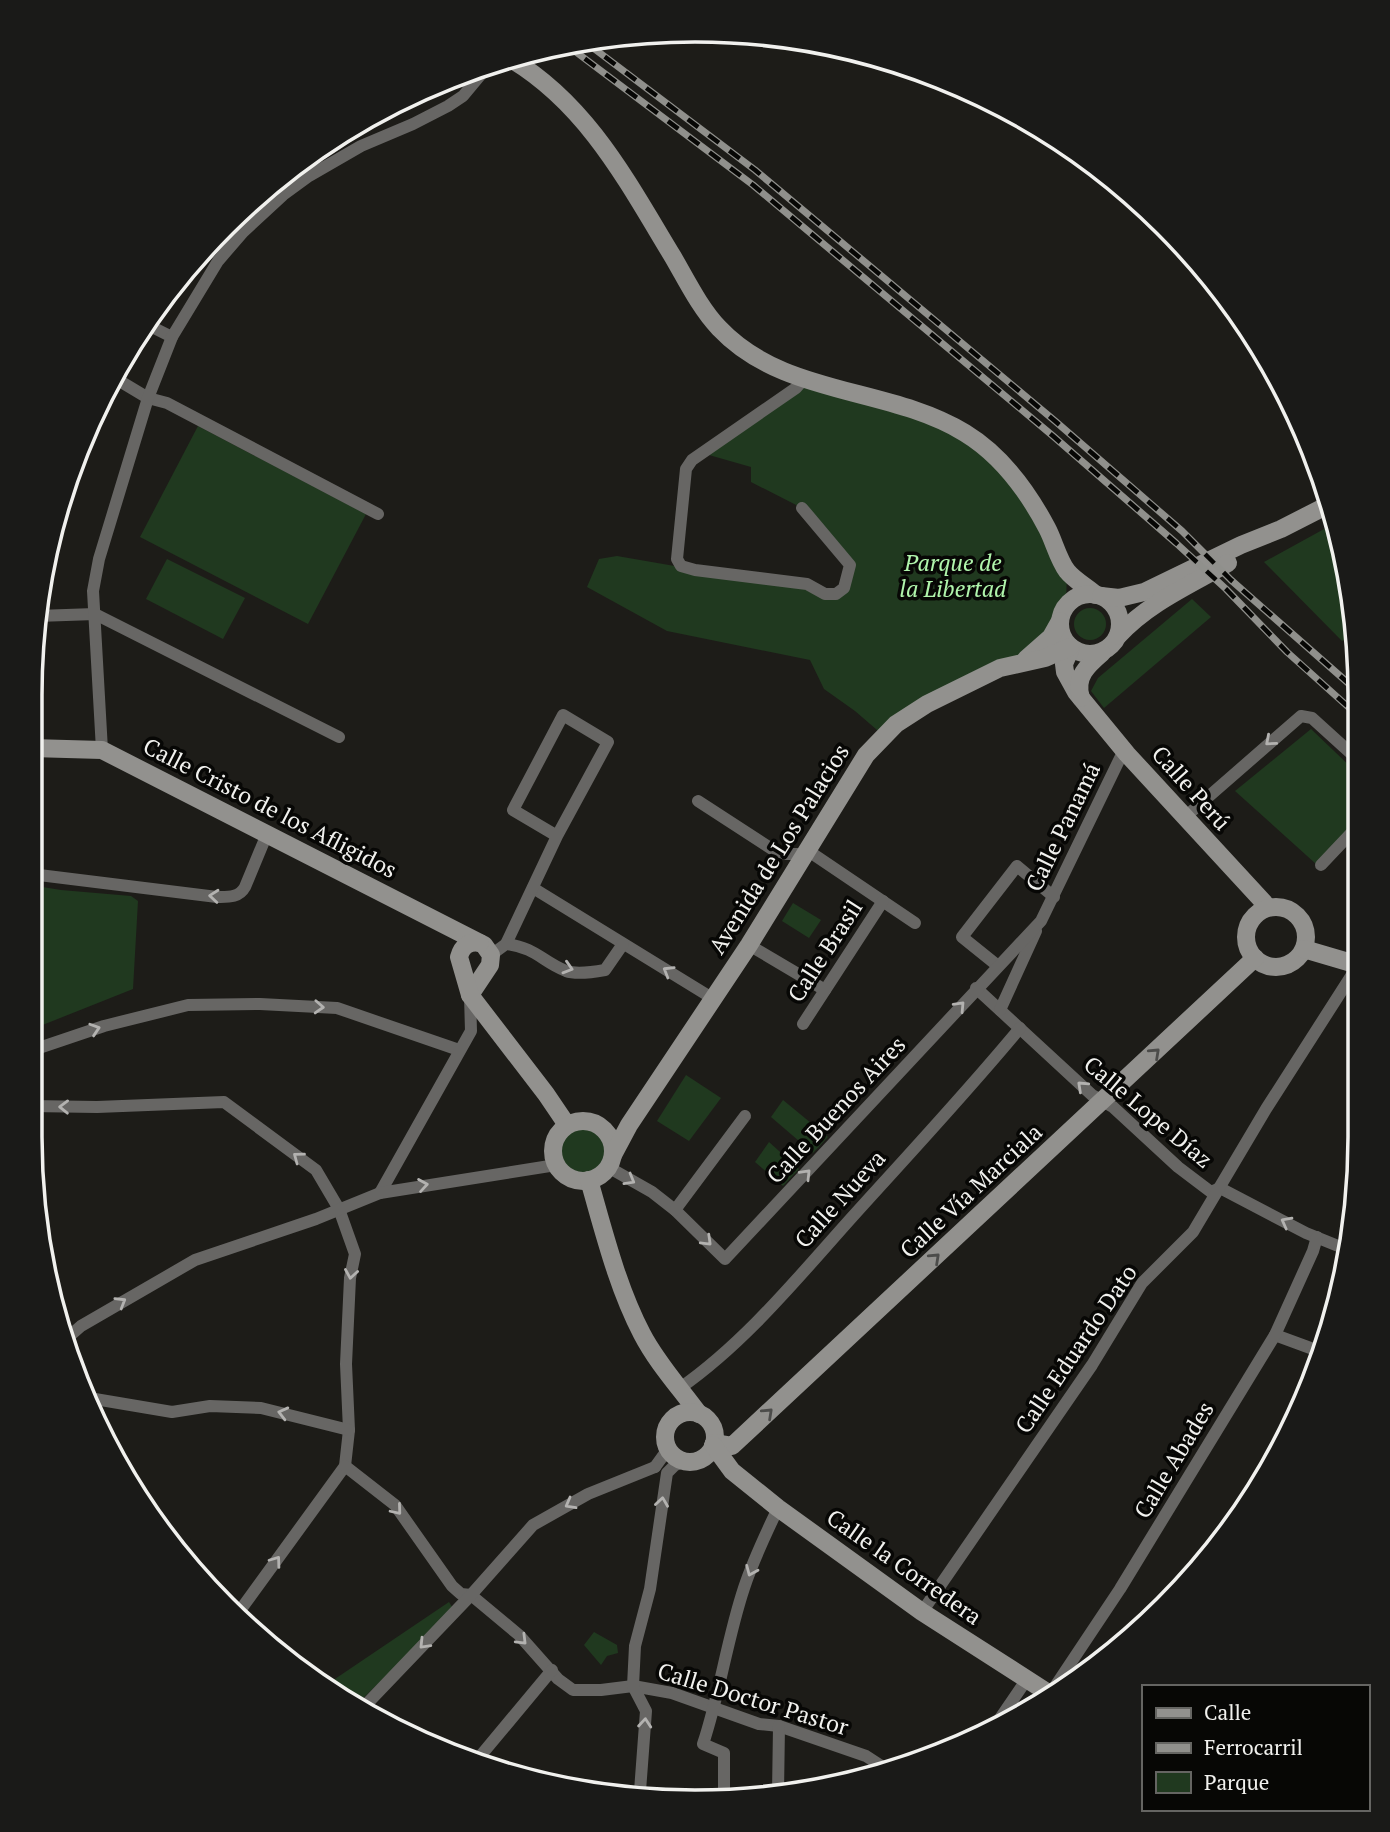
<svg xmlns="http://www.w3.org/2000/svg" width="1390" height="1832" viewBox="0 0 1390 1832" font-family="'PT Serif',serif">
<rect width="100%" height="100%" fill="#1d1c18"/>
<g fill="#20391f">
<polygon points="803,380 933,417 1000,461 1067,570 1066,606 1051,637 884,736 855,711 824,689 810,660 667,631 587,587 599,559 617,556 836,594 850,565 802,508 751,482 751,467 702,453"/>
<polygon points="198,426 366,514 308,624 140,537"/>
<polygon points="1335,523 1355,609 1355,635 1342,641 1264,562"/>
<polygon points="167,559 245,598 223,639 146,599"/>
<polygon points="1192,599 1211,617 1104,708 1091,691 1098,678"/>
<circle cx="1090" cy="624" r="16"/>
<polygon points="1311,729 1355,771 1355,824 1316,864 1235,791"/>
<polygon points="30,885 61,890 131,896 138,901 133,989 30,1030"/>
<polygon points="793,903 821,920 809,938 782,921"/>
<polygon points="686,1075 721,1098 689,1141 657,1121"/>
<polygon points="783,1100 828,1137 813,1153 771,1117"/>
<circle cx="583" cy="1151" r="23"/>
<polygon points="769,1142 799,1169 783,1186 755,1162"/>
<polygon points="449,1602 454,1610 354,1707 326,1685"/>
<polygon points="594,1632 617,1645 618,1653 607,1656 601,1665 584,1645"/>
</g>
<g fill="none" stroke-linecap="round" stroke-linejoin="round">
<g stroke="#676664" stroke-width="12">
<polyline points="146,324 172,337"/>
<polyline points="113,377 148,398 167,403 378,514"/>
<polyline points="802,508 850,565 844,588 836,594 825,594 807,584 695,570 681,566 677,559 686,469 692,460 796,388 803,380"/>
<polyline points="37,616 95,614 339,737"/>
<polyline points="102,750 93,591 99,559 148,398 172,337 218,261 243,232 283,195 309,176 361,146 413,124 448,106 463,96 488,66"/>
<polyline points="698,801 775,851 786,854 803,854"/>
<polyline points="1184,818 1301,716 1312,718 1355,757"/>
<polyline points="807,850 915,923"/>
<polyline points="1321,865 1355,829"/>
<path d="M31,874L217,897C228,897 239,898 245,887L267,834"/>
<polyline points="533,888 712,998"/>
<polyline points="506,944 557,836 608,742 563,715 513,810 557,836"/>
<polyline points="749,945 825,990"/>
<path d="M491,955L506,944C537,948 541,961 566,971C577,975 594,972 605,970L623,944"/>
<polyline points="998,966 962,937 1017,866 1054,897"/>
<polyline points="976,988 1092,1095 1113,1107 1178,1167 1211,1192 1220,1188 1306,1233 1348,1250"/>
<polyline points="1000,1010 1036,931"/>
<polyline points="803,1024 883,901"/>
<polyline points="30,1051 104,1026 188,1005 260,1004 337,1008 459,1050"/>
<polyline points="30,1074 32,1066 30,1060"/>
<polyline points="30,1106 97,1107 224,1102 316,1170 339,1209 355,1254 350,1278 346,1364 349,1430 345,1466 236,1616"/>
<polyline points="608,1167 652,1192 675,1210 725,1259 1041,921 1124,750"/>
<polyline points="380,1193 471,1031 470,996"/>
<polyline points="675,1210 745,1116"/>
<polyline points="1275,1335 1324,1353"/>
<polyline points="65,1340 81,1326 195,1260 316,1219 380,1193 556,1165"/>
<path d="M680,1388C746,1342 800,1275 854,1215C910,1153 967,1092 1020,1028"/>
<polyline points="89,1398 172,1412 210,1406 261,1408 349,1430"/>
<polyline points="345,1466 395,1505 452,1586 461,1594 471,1595"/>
<polyline points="655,1467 668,1449"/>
<polyline points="471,1595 519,1635 558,1679 573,1690 601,1690 633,1686 672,1693 759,1724 779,1726 866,1756 889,1771"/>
<polyline points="922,1612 1092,1365 1142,1283 1193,1232 1266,1109 1355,970"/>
<polyline points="1050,1694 1120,1589 1275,1335 1313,1251 1317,1237"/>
<polyline points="360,1711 471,1595 533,1525 588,1494 655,1467"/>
<polyline points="997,1723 1027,1679"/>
<polyline points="477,1760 552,1670"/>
<polyline points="640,1791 646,1711 633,1686 635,1646 650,1589 667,1473 675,1465 687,1461"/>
<polyline points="778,1793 779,1726"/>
<path d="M724,1799V1753L703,1744C720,1693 727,1639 744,1588C753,1560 766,1534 778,1508"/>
</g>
<g stroke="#92918e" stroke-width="18">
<path d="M511,59C588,105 628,183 673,257C687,281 700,308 719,328C784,397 888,386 965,433C1001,455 1027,490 1047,528C1054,541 1058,559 1067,571C1074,580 1087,587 1096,595"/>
<circle cx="1090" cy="624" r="30"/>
<polyline points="1101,596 1119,598 1144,592 1241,545 1281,529 1330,504"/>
<path d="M1118,636C1148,603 1190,585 1228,563"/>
<polyline points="1071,648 1064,664 1065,672 1076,692 1127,754 1268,907"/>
<polyline points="1026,659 1051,637 1060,621"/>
<path d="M1081,698C1074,677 1088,665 1102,653"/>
<polyline points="31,748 102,750 484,945 491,955 490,965 470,995"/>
<circle cx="1276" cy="937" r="30"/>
<path d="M480,943C469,941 462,946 459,957L470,995L546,1094L567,1125"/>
<polyline points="1304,949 1355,964"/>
<circle cx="583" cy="1151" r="30"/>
<polyline points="613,1155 629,1125 749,945 866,755 896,724 927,704 1000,668 1045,658 1070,647"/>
<path d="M589,1180C604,1232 617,1286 642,1334C657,1363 680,1388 699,1414"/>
<circle cx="690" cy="1437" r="25"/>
<polyline points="714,1443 732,1446 1255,958"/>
<polyline points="713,1445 732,1471 778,1508 922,1612 1053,1696"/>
</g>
<defs>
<g id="rail">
<polyline points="584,41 755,170 1055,421 1182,531 1231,580 1355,689"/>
<polyline points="564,43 753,185 1053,436 1176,543 1226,589 1287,652 1355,713"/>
</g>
</defs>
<use href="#rail" stroke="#90908c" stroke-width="7"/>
<use href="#rail" stroke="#070705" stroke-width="4.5" stroke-dasharray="13" stroke-linecap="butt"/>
</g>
<defs><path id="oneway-chevron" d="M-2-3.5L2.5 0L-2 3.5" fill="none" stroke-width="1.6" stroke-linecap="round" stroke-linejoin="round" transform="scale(1.75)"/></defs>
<g stroke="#b3b2b0">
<use href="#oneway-chevron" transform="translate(1270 741) rotate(139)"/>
<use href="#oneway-chevron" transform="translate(214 896) rotate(-175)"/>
<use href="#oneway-chevron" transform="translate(568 968) rotate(17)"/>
<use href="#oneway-chevron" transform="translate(668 971) rotate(-149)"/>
<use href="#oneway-chevron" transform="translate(960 1006) rotate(-47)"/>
<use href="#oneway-chevron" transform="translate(319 1007) rotate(3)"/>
<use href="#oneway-chevron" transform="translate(95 1029) rotate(-18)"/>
<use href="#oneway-chevron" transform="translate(1082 1086) rotate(-137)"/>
<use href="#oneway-chevron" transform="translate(64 1107) rotate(-179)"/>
<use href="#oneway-chevron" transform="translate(298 1157) rotate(-143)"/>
<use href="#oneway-chevron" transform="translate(806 1174) rotate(-46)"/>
<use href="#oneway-chevron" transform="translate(630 1180) rotate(30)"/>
<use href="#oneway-chevron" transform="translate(423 1185) rotate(-9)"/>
<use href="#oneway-chevron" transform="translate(1286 1222) rotate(-152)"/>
<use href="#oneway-chevron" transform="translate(707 1241) rotate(44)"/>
<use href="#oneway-chevron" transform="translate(351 1274) rotate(99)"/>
<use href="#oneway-chevron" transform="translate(121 1302) rotate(-31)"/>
<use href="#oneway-chevron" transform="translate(283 1413) rotate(-166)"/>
<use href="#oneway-chevron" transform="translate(662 1502) rotate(-82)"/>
<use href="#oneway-chevron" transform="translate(570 1504) rotate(151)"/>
<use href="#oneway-chevron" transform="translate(397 1510) rotate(50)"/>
<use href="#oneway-chevron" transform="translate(276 1561) rotate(-54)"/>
<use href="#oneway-chevron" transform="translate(751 1571) rotate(113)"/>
<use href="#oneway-chevron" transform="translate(522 1640) rotate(45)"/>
<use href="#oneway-chevron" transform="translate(424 1644) rotate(134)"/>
<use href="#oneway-chevron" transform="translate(645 1723) rotate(-85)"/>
</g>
<g stroke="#4c4c4a">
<use href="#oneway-chevron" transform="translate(1155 1053) rotate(-43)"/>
<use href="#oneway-chevron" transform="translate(935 1258) rotate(-43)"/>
<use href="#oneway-chevron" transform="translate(768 1413) rotate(-43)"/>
</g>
<g text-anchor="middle" stroke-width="7" stroke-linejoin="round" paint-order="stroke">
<g font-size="23" font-style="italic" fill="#b0f5ac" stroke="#070705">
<text x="953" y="571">Parque de<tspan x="953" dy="26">la Libertad</tspan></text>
</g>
<g font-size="23" fill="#f1f1ee" stroke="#070705">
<text transform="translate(1191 788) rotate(48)" y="8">Calle Perú</text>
<text transform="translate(270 808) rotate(27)" y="8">Calle Cristo de los Afligidos</text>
<text transform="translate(1063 827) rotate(-64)" y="8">Calle Panamá</text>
<text transform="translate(779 849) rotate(-58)" y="8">Avenida de Los Palacios</text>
<text transform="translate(825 951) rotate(-57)" y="8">Calle Brasil</text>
<text transform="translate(836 1110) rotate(-47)" y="8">Calle Buenos Aires</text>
<text transform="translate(1148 1112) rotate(40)" y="8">Calle Lope Díaz</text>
<text transform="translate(971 1191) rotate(-43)" y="8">Calle Vía Marciala</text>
<text transform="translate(840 1199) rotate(-48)" y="8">Calle Nueva</text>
<text transform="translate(1076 1349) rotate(-56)" y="8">Calle Eduardo Dato</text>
<text transform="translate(1174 1460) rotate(-59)" y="8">Calle Abades</text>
<text transform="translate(904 1567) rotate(35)" y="8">Calle la Corredera</text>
<text transform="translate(753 1699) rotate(17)" y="8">Calle Doctor Pastor</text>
</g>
</g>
<path d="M0 0H1390V1832H0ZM695 42H695A653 653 0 0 1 1348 695V1137A653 653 0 0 1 695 1790H695A653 653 0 0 1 42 1137V695A653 653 0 0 1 695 42Z" fill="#1a1a18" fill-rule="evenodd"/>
<path fill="none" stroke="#f1f1ee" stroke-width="3.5" d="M695 42H695A653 653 0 0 1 1348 695V1137A653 653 0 0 1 695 1790H695A653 653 0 0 1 42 1137V695A653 653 0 0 1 695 42Z"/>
<rect x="1142" y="1685" width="228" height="126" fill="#070705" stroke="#656562" stroke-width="2"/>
<rect x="1156" y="1708" width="35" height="10" fill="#92918e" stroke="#656562" stroke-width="2"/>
<text x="1204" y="1720" font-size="21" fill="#f1f1ee">Calle</text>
<rect x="1156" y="1743" width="35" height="10" fill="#90908c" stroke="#656562" stroke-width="2"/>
<text x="1204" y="1755" font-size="21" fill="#f1f1ee">Ferrocarril</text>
<rect x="1156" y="1772" width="35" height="21" fill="#20391f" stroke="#656562" stroke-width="2"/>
<text x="1204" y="1790" font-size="21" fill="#f1f1ee">Parque</text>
</svg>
